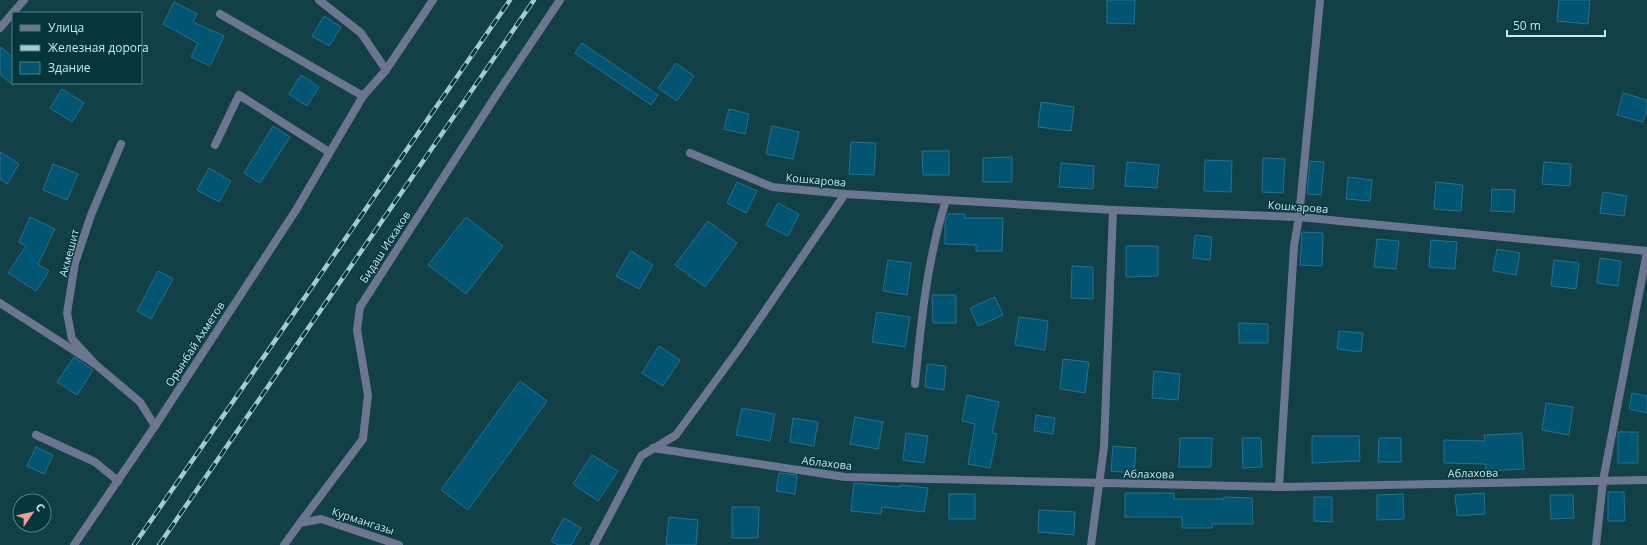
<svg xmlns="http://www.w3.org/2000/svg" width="1647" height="545" viewBox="0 0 1647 545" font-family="'Open Sans',sans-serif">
<rect width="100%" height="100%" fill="#124047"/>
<g fill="#005672" stroke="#28708d">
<polygon points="1107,0 1135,0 1134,24 1107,23"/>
<polygon points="1559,0 1590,0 1588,24 1557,21"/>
<polygon points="174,2 197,14 193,22 224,36 210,66 191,57 198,43 163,24"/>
<polygon points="324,16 341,27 329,46 312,36"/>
<polygon points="582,43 658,95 651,105 575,53"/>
<polygon points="0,47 13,57 13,85 0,74"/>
<polygon points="676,63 694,76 677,101 658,88"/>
<polygon points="301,75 319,87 307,106 289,94"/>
<polygon points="62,89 84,103 72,122 50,108"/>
<polygon points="1623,93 1647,100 1647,109 1643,122 1617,115"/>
<polygon points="1041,102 1074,107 1071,131 1038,127"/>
<polygon points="729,109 749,114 745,134 724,129"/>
<polygon points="273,126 290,137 260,183 244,173"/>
<polygon points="772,126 799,132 793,159 766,154"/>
<polygon points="851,142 876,143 874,175 849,174"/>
<polygon points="922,151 949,151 949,175 923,175"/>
<polygon points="0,152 19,164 7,184 0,179"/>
<polygon points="1012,157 1012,182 983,182 983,158"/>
<polygon points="1263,158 1285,159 1283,193 1262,192"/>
<polygon points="1205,160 1232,161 1231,192 1204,191"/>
<polygon points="1310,161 1324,162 1321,195 1307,194"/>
<polygon points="1127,162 1159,165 1157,188 1125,186"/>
<polygon points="1544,162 1571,164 1570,186 1542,184"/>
<polygon points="1061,163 1094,166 1093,189 1059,187"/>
<polygon points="53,164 78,174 67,200 43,190"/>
<polygon points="209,168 231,181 219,202 197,190"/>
<polygon points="1348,177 1372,180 1370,201 1346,199"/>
<polygon points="737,182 757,191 746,213 727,203"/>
<polygon points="1436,182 1463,185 1461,211 1434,209"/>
<polygon points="1492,189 1515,190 1514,212 1491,211"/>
<polygon points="1603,192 1627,196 1624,216 1600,213"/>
<polygon points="778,203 799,214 788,236 766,225"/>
<polygon points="948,214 965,214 965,218 1003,218 1002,251 976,251 976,245 945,244 945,222"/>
<polygon points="30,217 55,229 38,264 49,271 36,291 8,273 26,246 19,242"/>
<polygon points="466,217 503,246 466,294 428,265"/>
<polygon points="708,221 737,243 705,287 675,265"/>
<polygon points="1302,232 1323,233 1322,266 1300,265"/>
<polygon points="1195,235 1212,237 1210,260 1193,258"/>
<polygon points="1377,239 1399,241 1396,269 1374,267"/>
<polygon points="1431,240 1457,242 1455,269 1429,267"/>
<polygon points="1126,246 1158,246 1158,276 1126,277"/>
<polygon points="1497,249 1520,253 1516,275 1493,271"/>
<polygon points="631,251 653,265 639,289 616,276"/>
<polygon points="1600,258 1621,261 1618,286 1597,283"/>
<polygon points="888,260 911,263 907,295 883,291"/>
<polygon points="1554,260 1579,263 1576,289 1551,286"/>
<polygon points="1072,266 1093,267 1093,299 1071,298"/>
<polygon points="158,271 173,279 151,319 137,311"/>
<polygon points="932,295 956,295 956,323 933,323"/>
<polygon points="995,297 1003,315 978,326 970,308"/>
<polygon points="877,312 910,317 905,347 872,342"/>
<polygon points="1019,317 1048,321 1045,350 1015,345"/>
<polygon points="1239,323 1268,324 1268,343 1239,343"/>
<polygon points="1339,331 1363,333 1361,352 1337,349"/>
<polygon points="659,346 680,360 663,386 642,373"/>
<polygon points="74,357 93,370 77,395 57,382"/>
<polygon points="1063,359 1089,362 1085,393 1060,389"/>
<polygon points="927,364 946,366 944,390 925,387"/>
<polygon points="1154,371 1180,374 1178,400 1152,398"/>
<polygon points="520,381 547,401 468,510 441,490"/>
<polygon points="1632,393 1647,396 1647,413 1629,409"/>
<polygon points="967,395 999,402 992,433 997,434 990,468 968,464 975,424 962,421"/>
<polygon points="1546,403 1573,407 1569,435 1542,430"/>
<polygon points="742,408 775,414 770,441 736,435"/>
<polygon points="1036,415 1055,418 1053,434 1034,431"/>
<polygon points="855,417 883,422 878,449 850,444"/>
<polygon points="793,418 818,422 814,446 790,442"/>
<rect x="1618" y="432" width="20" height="31"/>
<polygon points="906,433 928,436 924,463 903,460"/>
<polygon points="1522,433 1524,469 1486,471 1486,464 1444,463 1444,440 1485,441 1484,435"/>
<polygon points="1312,436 1359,436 1360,461 1312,463"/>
<polygon points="1180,438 1212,438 1211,467 1179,467"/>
<polygon points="1242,438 1261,438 1262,467 1243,468"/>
<polygon points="1379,438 1401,438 1401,462 1378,462"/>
<polygon points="1113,446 1136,448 1134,473 1111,471"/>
<polygon points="36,447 53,455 44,474 27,466"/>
<polygon points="592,455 618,471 598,501 573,484"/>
<polygon points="779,473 797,475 795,494 776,491"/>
<polygon points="854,483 900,487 900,485 928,488 924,512 882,507 881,514 851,511"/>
<polygon points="1608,492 1624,492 1625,521 1608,521"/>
<polygon points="1125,493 1174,493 1174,499 1224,499 1224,497 1252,498 1253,524 1212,524 1212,528 1182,528 1182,517 1125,517"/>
<polygon points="1484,493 1485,514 1457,516 1455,495"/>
<rect x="949" y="494" width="26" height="25"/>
<polygon points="1403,494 1404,519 1377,520 1377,495"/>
<polygon points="1550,495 1573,495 1574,518 1551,519"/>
<polygon points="1314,497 1332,497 1332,522 1314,521"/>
<polygon points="732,507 759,507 758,538 732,538"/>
<polygon points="1039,510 1075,512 1074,535 1038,532"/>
<polygon points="669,517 698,520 696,545 666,545"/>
<polygon points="564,518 581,528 571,545 558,545 551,541"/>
</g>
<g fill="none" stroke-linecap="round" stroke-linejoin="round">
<g stroke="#6c7691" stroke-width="8">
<polyline points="319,0 361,33 386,70"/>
<polyline points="220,14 363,96"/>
<polyline points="0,28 24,0"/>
<polyline points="215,145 239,95 329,152"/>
<polyline points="690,153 772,187 845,194 1113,210 1299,217 1647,251"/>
<polyline points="0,303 95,364 140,402 155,426"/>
<polyline points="95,364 72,339 67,313 75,263 91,215 121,144"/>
<path d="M915,384C921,322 927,260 946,200"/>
<polyline points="36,435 95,462 118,481"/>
<polyline points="653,448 845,477 1279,487 1647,480"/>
<polyline points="1279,487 1294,246 1299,217 1320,0"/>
<polyline points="300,523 363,439 368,395 357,330 360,307 495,97 560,0"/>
<polyline points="74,545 155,426 296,210 363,96 386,70 433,0"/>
<polyline points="284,545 300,523 321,519 399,545"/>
<polyline points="594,545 641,456 676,435 741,346 845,194"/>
<polyline points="1091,545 1104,447 1113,210"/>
<polyline points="1596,545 1603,481 1647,252"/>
</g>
<defs>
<g id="rail">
<polyline points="134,545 510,0"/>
<polyline points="159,545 534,0"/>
</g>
</defs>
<use href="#rail" stroke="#a3cbd1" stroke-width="4.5"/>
<use href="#rail" stroke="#04363c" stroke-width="3" stroke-dasharray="9" stroke-linecap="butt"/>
</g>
<g text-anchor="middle" stroke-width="3" stroke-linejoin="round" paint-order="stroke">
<g font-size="11" fill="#c4ebf1" stroke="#04363c">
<text transform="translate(816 180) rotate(5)" y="4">Кошкарова</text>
<text transform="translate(1298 207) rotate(4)" y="4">Кошкарова</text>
<text transform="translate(385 247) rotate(-57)" y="4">Бидаш Искаков</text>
<text transform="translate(69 253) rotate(-75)" y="4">Акмешит</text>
<text transform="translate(195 344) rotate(-57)" y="4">Орынбай Ахметов</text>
<text transform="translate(827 463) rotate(7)" y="4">Аблахова</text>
<text transform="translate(1473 473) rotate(-1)" y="4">Аблахова</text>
<text transform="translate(1149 474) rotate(1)" y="4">Аблахова</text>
<text transform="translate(363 521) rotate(18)" y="4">Курмангазы</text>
</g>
</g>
<rect x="12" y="12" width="130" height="72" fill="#04363c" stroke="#517e84"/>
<rect x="20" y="25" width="20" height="6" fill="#6c7691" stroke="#517e84"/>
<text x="48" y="32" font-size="12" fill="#c4ebf1">Улица</text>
<rect x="20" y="45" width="20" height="6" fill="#a3cbd1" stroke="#517e84"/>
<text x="48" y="52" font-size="12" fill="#c4ebf1">Железная дорога</text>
<rect x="20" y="62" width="20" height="12" fill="#005672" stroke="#517e84"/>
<text x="48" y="72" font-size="12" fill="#c4ebf1">Здание</text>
<g transform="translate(32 513) rotate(56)"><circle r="19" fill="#04363c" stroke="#517e84"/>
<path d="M0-3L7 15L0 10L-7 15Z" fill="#f59c90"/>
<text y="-6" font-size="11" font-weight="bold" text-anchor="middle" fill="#c4ebf1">С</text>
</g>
<path d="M1507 30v6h98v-6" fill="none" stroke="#c4ebf1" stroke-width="2"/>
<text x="1513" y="30" font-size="12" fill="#c4ebf1" stroke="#04363c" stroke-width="3" paint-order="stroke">50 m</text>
</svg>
